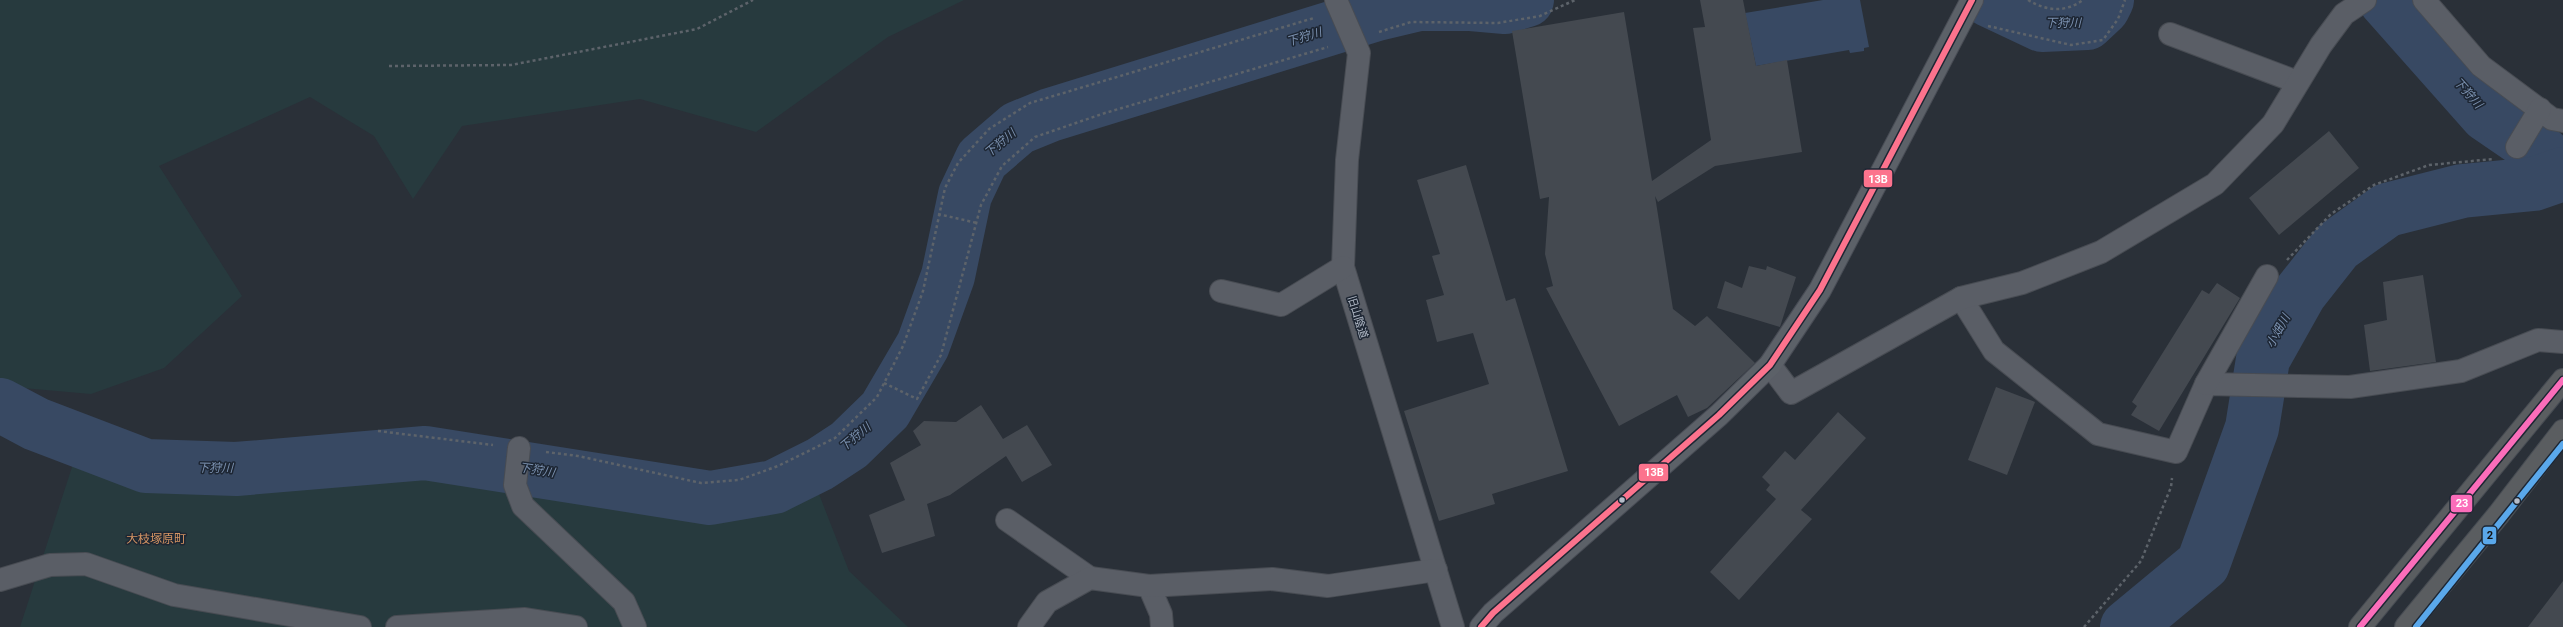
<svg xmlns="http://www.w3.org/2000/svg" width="2563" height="627" viewBox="0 0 2563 627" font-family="Roboto,'Noto Sans JP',sans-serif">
<rect width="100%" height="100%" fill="#2a3038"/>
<g fill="#273a3e">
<polygon points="0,0 964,0 888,37 756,132 640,99 462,126 413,199 374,136 310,97 159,166 242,296 164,368 91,394 0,386"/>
<polygon points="73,464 817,489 849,571 908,627 20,627"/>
</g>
<polygon fill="#384963" points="1823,0 1860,0 1869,47 1864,48 1864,51 1850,53 1849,50 1756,66 1745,13"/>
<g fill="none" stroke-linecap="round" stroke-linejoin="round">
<g stroke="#384963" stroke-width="54">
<polyline points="1989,0 2042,25 2087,23 2103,8 2107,0"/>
<polyline points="2385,0 2487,115 2541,152 2563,172"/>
<polyline points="0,405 36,424 146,466 236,469 425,453 710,498 774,487 820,464 849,445 885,410 923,345 948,276 965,195 982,159 1018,128 1050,115 1377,14 1419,4 1471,4 1505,7 1527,0"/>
<polyline points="2127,627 2203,564 2252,428 2263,359 2300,293 2337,246 2387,210 2462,191 2534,184 2563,174"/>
</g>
</g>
<g fill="#444950">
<polygon points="1700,0 1743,0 1756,66 1787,60 1802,152 1715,166 1658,202 1655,196 1673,309 1695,326 1707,316 1755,363 1707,408 1688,417 1677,395 1619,426 1546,288 1553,286 1545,254 1549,197 1540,199 1512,31 1624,12 1652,181 1711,140 1693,28 1705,27"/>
<polygon points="2329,131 2359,168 2279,235 2249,198"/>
<polygon points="1466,165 1506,301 1515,298 1568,471 1492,494 1495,504 1439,521 1404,411 1489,384 1473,333 1437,342 1426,300 1444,295 1432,256 1440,254 1417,180"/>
<polygon points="1749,266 1766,270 1767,266 1796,277 1780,327 1717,308 1725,281 1742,288"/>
<polygon points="2423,275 2436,362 2370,371 2364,325 2387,320 2383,282"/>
<polygon points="2217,283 2240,298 2159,431 2131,415 2137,406 2132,402 2202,290 2209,294"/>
<polygon points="1996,387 2035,402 2007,475 1968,460"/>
<polygon points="981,405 1003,439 1027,425 1052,465 1022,482 1006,456 950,495 927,504 935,536 882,553 869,515 905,500 890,463 921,445 913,431 924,421 956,422"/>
<polygon points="1838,412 1866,438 1801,510 1812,519 1739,600 1710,572 1776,499 1766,490 1770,485 1762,477 1785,451 1795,460"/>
<polygon points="2563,581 2563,627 2528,627"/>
</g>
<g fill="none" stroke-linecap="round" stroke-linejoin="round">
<defs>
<g id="minor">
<polyline points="1336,0 1359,53 1347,160 1343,267 1453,627"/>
<polyline points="2424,0 2481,66 2552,119 2563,121"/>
<polyline points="2170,34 2297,82"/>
<polyline points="2517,147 2540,109"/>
<polyline points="1221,291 1281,305 1343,267"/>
<polyline points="1961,298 1994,351 2098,434 2176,452 2206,384 2350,387 2461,371 2538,340 2563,342"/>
<polyline points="1770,365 1791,393 1961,298 2022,283 2101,252 2215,184 2273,124 2321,45 2344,14 2365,0"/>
<polyline points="2206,384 2267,276"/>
<polyline points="519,448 515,485 523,506 624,602 635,627"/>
<polyline points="1007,520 1090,578"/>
<polyline points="0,580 50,565 86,564 174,595 360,627"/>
<polyline points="1149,586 1161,614 1162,627"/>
<polyline points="397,627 525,619 576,627"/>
<polyline points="1029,627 1047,602 1090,578 1149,586 1272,579 1328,586 1436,570"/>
</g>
<polyline id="major" points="1481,627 1493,613 1719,415 1770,365 1820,290 1972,0"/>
<g id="highway">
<polyline points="2360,627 2563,380"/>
<polyline points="2406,627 2499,514 2563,431"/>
</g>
</defs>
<use href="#minor" stroke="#484c53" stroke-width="24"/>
<use href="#major" stroke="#484c55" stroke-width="24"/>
<use href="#highway" stroke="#474c53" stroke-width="24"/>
<g stroke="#5d636a" stroke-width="2.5" stroke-dasharray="3 3" stroke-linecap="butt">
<path d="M2028,0C2046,11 2065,13 2083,0"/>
<polyline points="1988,26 2071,45 2103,40 2118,19 2125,0"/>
<polyline points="1379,32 1411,22 1498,23 1540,16 1575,0"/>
<polyline points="389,66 511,65 697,29 753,0"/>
<polyline points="938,214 977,223"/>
<polyline points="2287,260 2331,214 2374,185 2429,165 2494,159"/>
<polyline points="884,383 917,399 941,355 981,205 1002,166 1035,137 1105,113 1328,47"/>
<polyline points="378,431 493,445"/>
<polyline points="546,452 578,456 701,483 739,480 778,466 835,438 877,397 903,346 923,291 945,188 958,163 989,129 1030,103 1314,18"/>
<polyline points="2084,627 2141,561 2171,487 2172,478"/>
</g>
<use href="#minor" stroke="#5a5e66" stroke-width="22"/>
<use href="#major" stroke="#5c6168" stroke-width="22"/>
<use href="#highway" stroke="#5a5d60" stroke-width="22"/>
<defs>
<polyline id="bus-1" points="1481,627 1493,613 1719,415 1770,365 1820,290 1972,0"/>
<polyline id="bus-2" points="2360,627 2563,380"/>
<polyline id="bus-3" points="2416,627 2563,444"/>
</defs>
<use href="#bus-1" stroke="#1d2633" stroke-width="9"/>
<use href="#bus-2" stroke="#1d2633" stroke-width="9"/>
<use href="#bus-3" stroke="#1d2633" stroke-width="9"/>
<use href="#bus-1" stroke="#fc738d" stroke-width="6"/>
<use href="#bus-2" stroke="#fb6dba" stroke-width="6"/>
<use href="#bus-3" stroke="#5aa8eb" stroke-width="6"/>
</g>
<g fill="#b4bcc9" stroke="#1d2633" stroke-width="1.5">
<circle cx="1622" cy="500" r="3.5"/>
<circle cx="2517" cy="501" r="3.5"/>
</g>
<g text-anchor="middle" stroke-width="3" stroke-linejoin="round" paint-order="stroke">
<g font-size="11" fill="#b4bcc9" stroke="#1d2633">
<text transform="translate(1358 317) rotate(73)" y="4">旧山陰道</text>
</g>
<g font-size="12" font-style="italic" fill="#7c92b1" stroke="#1d2633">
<text x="2063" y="27">下狩川</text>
<text transform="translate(1304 37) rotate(-17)" y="4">下狩川</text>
<text transform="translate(2468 93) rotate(48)" y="4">下狩川</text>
<text transform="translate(1000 143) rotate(-40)" y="4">下狩川</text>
<text transform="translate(2278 331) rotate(-61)" y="4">小畑川</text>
<text transform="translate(855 437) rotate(-40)" y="4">下狩川</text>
<text transform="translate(215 468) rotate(1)" y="4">下狩川</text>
<text transform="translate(537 470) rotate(9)" y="4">下狩川</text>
</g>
<g font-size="12" fill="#d59563" stroke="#1d2633">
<text x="156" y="543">大枝塚原町</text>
</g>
</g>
<g stroke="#1d2633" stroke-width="1.5">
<rect x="1863" y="169" width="30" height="19" rx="4" fill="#fc738d"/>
<rect x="1638" y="463" width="31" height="19" rx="4" fill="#fc738d"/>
<rect x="2450" y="494" width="23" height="19" rx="4" fill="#fb6dba"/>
<rect x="2482" y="526" width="15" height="19" rx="4" fill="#5aa8eb"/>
</g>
<g font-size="11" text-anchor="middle" font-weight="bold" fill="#fff">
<text x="1878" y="183">13B</text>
<text x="1654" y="476">13B</text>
<text x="2462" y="507">23</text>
</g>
<g font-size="11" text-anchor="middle" font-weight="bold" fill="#111">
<text x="2490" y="539">2</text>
</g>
</svg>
